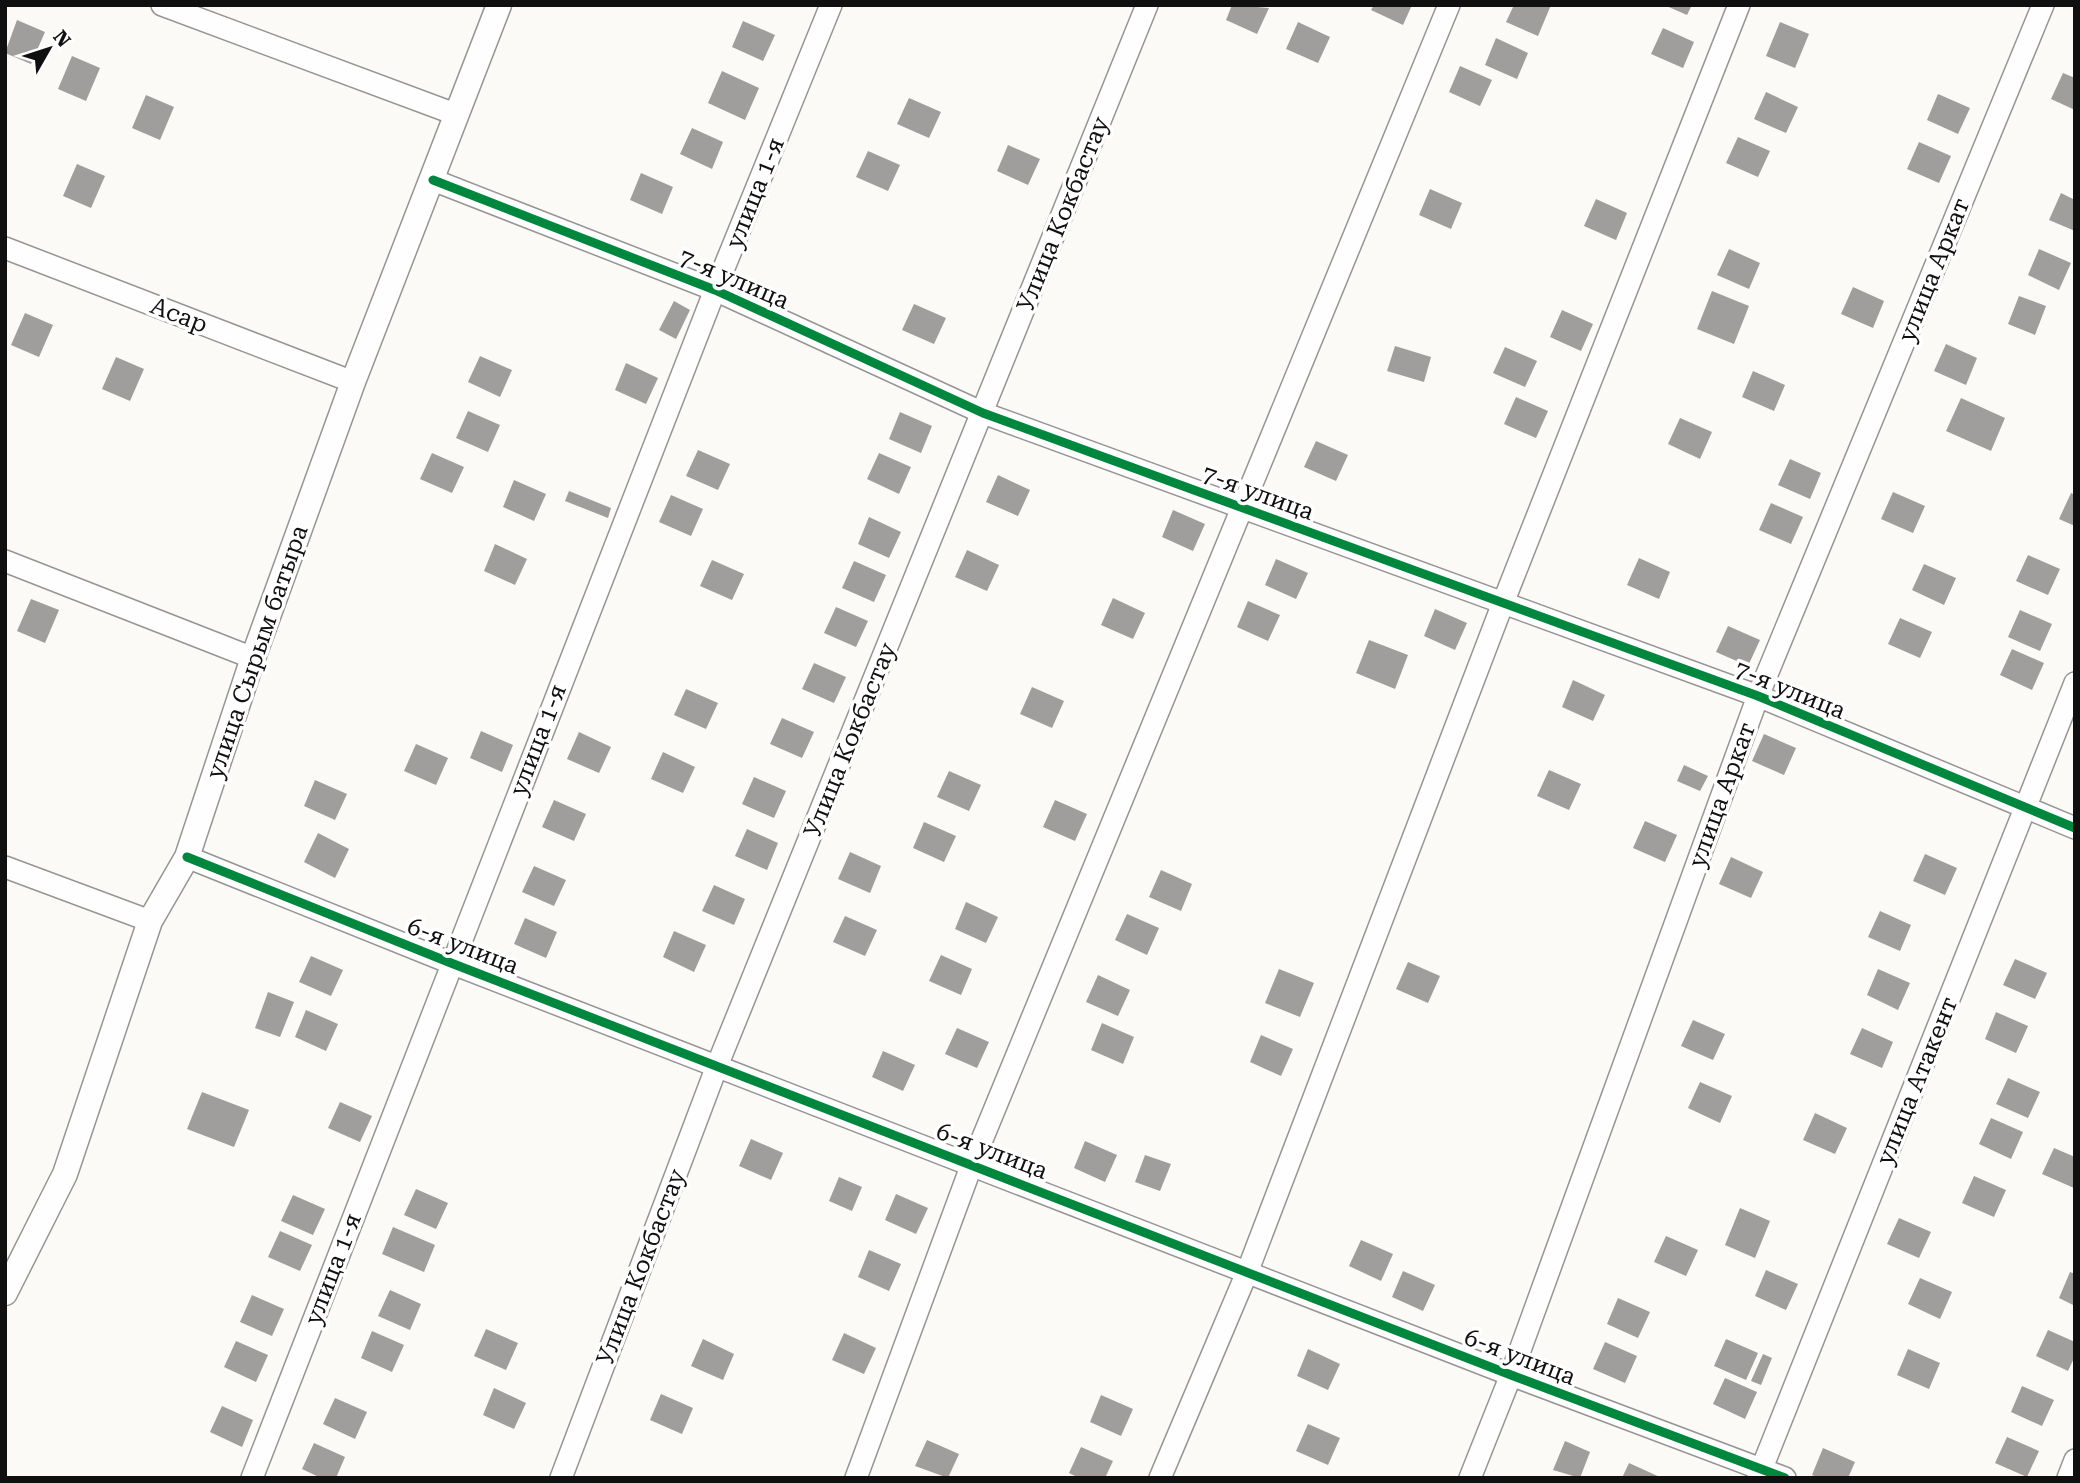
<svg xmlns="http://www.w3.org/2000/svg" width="2080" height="1483" viewBox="0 0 2080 1483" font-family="'Roboto Serif',serif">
<rect width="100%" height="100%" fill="#fcfaf7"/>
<g fill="#a09e9c">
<polygon points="1232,5 1269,8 1257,34 1226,20"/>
<polygon points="1374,5 1412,5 1403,25 1371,10"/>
<polygon points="1514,5 1551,5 1538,36 1506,22"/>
<polygon points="1664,5 1692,5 1687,15"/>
<polygon points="17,20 45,32 31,64 5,53"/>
<polygon points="743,21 775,35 763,61 732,47"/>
<polygon points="1298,22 1330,37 1318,63 1286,49"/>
<polygon points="1780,22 1809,34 1795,68 1766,56"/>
<polygon points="1663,28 1694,42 1683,68 1651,54"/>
<polygon points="1496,38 1528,53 1517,79 1485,65"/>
<polygon points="72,56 100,68 86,101 58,89"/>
<polygon points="1460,66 1492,80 1480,106 1449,92"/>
<polygon points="722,71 759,88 745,120 708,103"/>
<polygon points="2063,73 2075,78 2075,110 2051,99"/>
<polygon points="1766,92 1798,107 1786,133 1754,119"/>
<polygon points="1938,94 1970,108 1958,134 1927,120"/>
<polygon points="146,95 174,107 160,140 132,128"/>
<polygon points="909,98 941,112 929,138 897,124"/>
<polygon points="692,128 723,142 712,169 680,154"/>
<polygon points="1738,137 1770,151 1758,177 1726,163"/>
<polygon points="1919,142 1951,156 1939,183 1907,169"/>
<polygon points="1008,145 1040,159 1028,185 997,171"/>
<polygon points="868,151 900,165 888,191 856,177"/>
<polygon points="77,164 105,176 91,208 63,196"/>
<polygon points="641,173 673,187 662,214 630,200"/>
<polygon points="1430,189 1462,203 1451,229 1419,215"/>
<polygon points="2061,193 2075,200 2075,231 2049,220"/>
<polygon points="1596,199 1627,213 1616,240 1584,226"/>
<polygon points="1729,249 1760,263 1749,289 1717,275"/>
<polygon points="2039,249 2071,263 2059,290 2028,275"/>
<polygon points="1853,287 1884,301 1873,328 1841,314"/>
<polygon points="1712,291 1749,306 1734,344 1697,329"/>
<polygon points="2019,296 2046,306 2035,335 2008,324"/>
<polygon points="674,301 690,310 676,339 659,330"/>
<polygon points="914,304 946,318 934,344 902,330"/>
<polygon points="1562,310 1593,324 1581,351 1550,337"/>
<polygon points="25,313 53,325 39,357 11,345"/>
<polygon points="1946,344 1977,358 1966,385 1934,371"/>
<polygon points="1395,346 1431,357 1424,382 1387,371"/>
<polygon points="1505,347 1537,361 1525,387 1493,373"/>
<polygon points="480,356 512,370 500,397 468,382"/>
<polygon points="116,357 144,369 130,401 102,389"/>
<polygon points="626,363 658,378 646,404 615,390"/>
<polygon points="1753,371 1785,385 1774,411 1742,397"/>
<polygon points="1516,397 1548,411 1536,438 1504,424"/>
<polygon points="1961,398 2005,418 1991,451 1946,431"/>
<polygon points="468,411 500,425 488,452 456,438"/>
<polygon points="900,412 932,426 921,453 889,439"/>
<polygon points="1680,418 1712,432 1700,459 1668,444"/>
<polygon points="1316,441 1348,455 1336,481 1304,467"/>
<polygon points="698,450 730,464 718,490 686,476"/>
<polygon points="432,453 464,467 452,493 420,479"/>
<polygon points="879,453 911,467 899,494 867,479"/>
<polygon points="1790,459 1821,473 1810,499 1778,485"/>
<polygon points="998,475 1030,490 1018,516 986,502"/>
<polygon points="514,480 546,494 534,521 503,507"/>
<polygon points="569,491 611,508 608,518 565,501"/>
<polygon points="1893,492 1925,506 1913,533 1881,519"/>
<polygon points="2071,493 2075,495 2075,526 2059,519"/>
<polygon points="671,495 703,509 691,536 659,522"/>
<polygon points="1771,503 1803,517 1791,544 1759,530"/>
<polygon points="1173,510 1205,524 1193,551 1162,537"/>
<polygon points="869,517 901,532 889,558 858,544"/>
<polygon points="495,544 527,559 515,585 484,571"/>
<polygon points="967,550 999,565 987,591 955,577"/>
<polygon points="2028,555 2060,569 2048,595 2016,581"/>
<polygon points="1639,558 1670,572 1659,599 1627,585"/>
<polygon points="1276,559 1308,573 1296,599 1265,585"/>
<polygon points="712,560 744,574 732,600 700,586"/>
<polygon points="854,561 886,575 874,602 842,588"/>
<polygon points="1924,564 1956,578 1944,605 1912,590"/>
<polygon points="1113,598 1145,613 1133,639 1101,625"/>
<polygon points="31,599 59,610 45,643 17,631"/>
<polygon points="1248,601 1280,615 1268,641 1237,627"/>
<polygon points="836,607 868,621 856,647 824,633"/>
<polygon points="1435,609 1467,623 1455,650 1424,636"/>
<polygon points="2020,610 2052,624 2040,651 2008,637"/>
<polygon points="1900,618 1932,632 1920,658 1888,644"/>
<polygon points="1728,626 1760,640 1748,666 1716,652"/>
<polygon points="1369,640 1408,655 1395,689 1356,673"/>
<polygon points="2012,649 2044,663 2032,690 2000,675"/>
<polygon points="814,663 846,677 834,703 802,689"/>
<polygon points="1573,680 1605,695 1593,721 1562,707"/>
<polygon points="1032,687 1064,701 1052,728 1020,714"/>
<polygon points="686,689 718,703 706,729 674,715"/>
<polygon points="782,718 814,732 802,758 770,744"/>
<polygon points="481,731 513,745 502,772 470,758"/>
<polygon points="579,732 611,747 599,773 567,759"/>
<polygon points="1764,734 1796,748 1784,775 1752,761"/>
<polygon points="416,744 448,758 436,785 404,771"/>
<polygon points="663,752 695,767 683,793 651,779"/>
<polygon points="1684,765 1708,776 1700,791 1677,781"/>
<polygon points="1549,770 1581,784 1569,810 1537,796"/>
<polygon points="949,771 981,785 969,811 937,797"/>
<polygon points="754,777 786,791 774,818 742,804"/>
<polygon points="315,780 347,794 335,820 304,806"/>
<polygon points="554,800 586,814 574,841 542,827"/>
<polygon points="1055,800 1087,814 1075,841 1043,827"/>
<polygon points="1645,821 1677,835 1665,862 1633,848"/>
<polygon points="924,822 956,836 944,862 913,848"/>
<polygon points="747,829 778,843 767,870 735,856"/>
<polygon points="318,833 349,849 335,878 304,862"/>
<polygon points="850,852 881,866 870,893 838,879"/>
<polygon points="1925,854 1957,868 1945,895 1913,881"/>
<polygon points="1731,857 1763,872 1751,898 1719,884"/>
<polygon points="534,866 566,880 554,906 522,892"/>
<polygon points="1161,870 1192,884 1181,911 1149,897"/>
<polygon points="714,885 745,899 734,925 702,911"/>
<polygon points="966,902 998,917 986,943 955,929"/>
<polygon points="1880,911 1911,925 1900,951 1868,937"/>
<polygon points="1127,914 1159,928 1147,955 1115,940"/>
<polygon points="845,916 877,930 865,956 833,942"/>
<polygon points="525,918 557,932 546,958 514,944"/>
<polygon points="674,931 706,945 694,972 663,957"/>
<polygon points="941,955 972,969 961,995 929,981"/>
<polygon points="311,956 343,970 331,996 299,982"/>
<polygon points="2015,959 2047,973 2035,999 2003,985"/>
<polygon points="1408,962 1440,976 1428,1003 1396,989"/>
<polygon points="1279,969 1314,983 1300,1017 1265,1003"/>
<polygon points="1878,969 1910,983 1898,1010 1867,995"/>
<polygon points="1098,975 1130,990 1118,1016 1086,1002"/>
<polygon points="268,992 294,1002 280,1037 255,1028"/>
<polygon points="306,1010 338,1024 326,1051 295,1037"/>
<polygon points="1996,1012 2028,1026 2016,1053 1985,1039"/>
<polygon points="1693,1020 1725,1034 1713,1060 1681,1046"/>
<polygon points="1102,1023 1134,1037 1123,1064 1091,1050"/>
<polygon points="957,1028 989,1042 977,1068 945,1054"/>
<polygon points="1862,1028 1893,1042 1882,1068 1850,1054"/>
<polygon points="1261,1035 1293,1049 1281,1076 1250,1062"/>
<polygon points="883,1051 915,1065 903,1091 872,1077"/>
<polygon points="2008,1078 2040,1092 2028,1118 1996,1104"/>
<polygon points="1700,1082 1732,1096 1720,1123 1688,1108"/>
<polygon points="202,1092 249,1110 234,1147 187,1129"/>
<polygon points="340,1102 372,1116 360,1142 328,1128"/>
<polygon points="1815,1113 1847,1128 1835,1154 1803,1140"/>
<polygon points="1991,1118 2023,1132 2011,1159 1979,1144"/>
<polygon points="751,1139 783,1153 771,1180 739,1166"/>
<polygon points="1085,1141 1117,1155 1105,1182 1074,1168"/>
<polygon points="2054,1148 2075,1157 2074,1188 2042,1174"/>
<polygon points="1145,1155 1171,1164 1160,1191 1135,1182"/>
<polygon points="1974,1176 2006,1190 1994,1217 1962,1203"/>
<polygon points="839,1177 862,1187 852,1211 829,1201"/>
<polygon points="416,1189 448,1203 436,1229 404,1215"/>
<polygon points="896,1194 928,1208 916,1234 885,1220"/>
<polygon points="293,1195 325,1209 313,1235 281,1221"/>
<polygon points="1740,1208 1770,1221 1755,1258 1725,1245"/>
<polygon points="1899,1218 1931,1232 1919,1258 1887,1244"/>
<polygon points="393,1227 435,1245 424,1272 382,1254"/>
<polygon points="280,1231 312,1245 300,1271 268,1257"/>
<polygon points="1666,1236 1698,1250 1686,1276 1654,1262"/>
<polygon points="1361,1240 1393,1254 1381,1281 1349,1266"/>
<polygon points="869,1250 901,1264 889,1291 858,1277"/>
<polygon points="1766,1270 1798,1284 1786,1310 1755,1296"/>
<polygon points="1403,1271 1435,1285 1423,1311 1392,1297"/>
<polygon points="2070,1272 2075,1274 2075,1306 2059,1298"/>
<polygon points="1920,1278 1952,1292 1940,1319 1908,1304"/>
<polygon points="390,1290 421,1304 410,1330 378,1316"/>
<polygon points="252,1295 284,1309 272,1336 240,1322"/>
<polygon points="1618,1298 1650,1312 1638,1338 1607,1324"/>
<polygon points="486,1329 518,1343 506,1370 474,1356"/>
<polygon points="2048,1330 2075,1342 2075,1356 2068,1371 2036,1356"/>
<polygon points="372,1331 404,1345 392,1372 361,1358"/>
<polygon points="844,1333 876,1348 864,1374 832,1360"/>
<polygon points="703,1339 734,1354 723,1380 691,1366"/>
<polygon points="1726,1339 1758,1353 1746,1380 1714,1366"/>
<polygon points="236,1341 268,1355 256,1382 224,1367"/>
<polygon points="1605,1342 1637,1356 1625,1383 1593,1369"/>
<polygon points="1308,1349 1340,1364 1328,1390 1297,1376"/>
<polygon points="1908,1349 1940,1363 1929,1389 1897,1375"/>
<polygon points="1763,1354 1772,1358 1761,1385 1751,1381"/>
<polygon points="1725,1378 1757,1392 1745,1419 1713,1404"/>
<polygon points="2022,1386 2054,1400 2042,1426 2011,1412"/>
<polygon points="494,1388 526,1403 514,1429 483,1415"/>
<polygon points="661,1394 693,1408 682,1434 650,1420"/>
<polygon points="1101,1395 1133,1409 1121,1436 1090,1422"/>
<polygon points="335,1398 367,1412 355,1439 323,1424"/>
<polygon points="222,1406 253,1420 242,1447 210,1432"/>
<polygon points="1308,1424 1340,1438 1328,1465 1296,1451"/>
<polygon points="2007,1437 2039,1451 2027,1477 1995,1463"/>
<polygon points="927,1440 959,1454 948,1478 915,1466"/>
<polygon points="1565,1441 1590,1452 1580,1478 1553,1470"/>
<polygon points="314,1443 345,1457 336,1478 321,1478 302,1469"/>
<polygon points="1081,1447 1113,1461 1105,1478 1079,1478 1069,1473"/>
<polygon points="1823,1448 1855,1462 1848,1478 1819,1478 1812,1475"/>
<polygon points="1629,1463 1662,1478 1622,1478"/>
</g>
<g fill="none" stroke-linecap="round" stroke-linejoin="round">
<defs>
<g id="minor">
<polyline points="162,5 455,114"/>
<polyline points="433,180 715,290 983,413 1758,696 2075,828"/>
<polyline points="5,248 353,382"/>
<polyline points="5,561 253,658"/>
<polyline points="187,857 451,963 1511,1375 1785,1478"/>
<polyline points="5,867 150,921"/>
<polyline points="252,1478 715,290 831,5"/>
<polyline points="561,1478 717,1066 1147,5"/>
<polyline points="856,1478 972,1164 1449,5"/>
<polyline points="1160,1478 1248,1270 1503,603 1739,5"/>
<polyline points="1470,1478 1511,1375 1758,696 2043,5"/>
<polyline points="1758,1478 2075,683"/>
<polyline points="2068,1478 2075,1460"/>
</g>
<polyline id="tertiary" points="5,1293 65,1174 150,921 187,857 253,658 353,382 499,5"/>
</defs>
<use href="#minor" stroke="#969594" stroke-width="24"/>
<use href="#tertiary" stroke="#969594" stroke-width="27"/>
<use href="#minor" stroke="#fffefe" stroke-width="21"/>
<use href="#tertiary" stroke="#fffefe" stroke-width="24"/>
<defs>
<g id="cycleway">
<polyline points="433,180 715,290 983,413 1758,696 2075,828"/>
<polyline points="187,857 451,963 1511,1375 1785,1478"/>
</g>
</defs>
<use href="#cycleway" stroke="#fff" stroke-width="13"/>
<use href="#cycleway" stroke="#00873e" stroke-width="9"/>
</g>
<g text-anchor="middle" stroke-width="7" stroke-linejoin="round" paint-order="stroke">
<g font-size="24" fill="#101010" stroke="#fff">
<text transform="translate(755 193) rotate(-68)" y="8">улица 1-я</text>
<text transform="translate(1063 214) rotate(-68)" y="8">Улица Кокбастау</text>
<text transform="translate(1934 270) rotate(-68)" y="8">улица Аркат</text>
<text transform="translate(734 279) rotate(23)" y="8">7-я улица</text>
<text transform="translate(179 315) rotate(21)" y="8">Асар</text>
<text transform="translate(1258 493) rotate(20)" y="8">7-я улица</text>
<text transform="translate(257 652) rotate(-71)" y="8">улица Сырым батыра</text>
<text transform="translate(1790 690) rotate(22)" y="8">7-я улица</text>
<text transform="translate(538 740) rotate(-69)" y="8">улица 1-я</text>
<text transform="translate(850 740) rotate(-68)" y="8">Улица Кокбастау</text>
<text transform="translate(1722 795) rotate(-70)" y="8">улица Аркат</text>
<text transform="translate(463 946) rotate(21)" y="8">6-я улица</text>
<text transform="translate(1917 1081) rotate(-68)" y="8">улица Атакент</text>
<text transform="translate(992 1151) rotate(21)" y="8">6-я улица</text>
<text transform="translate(641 1267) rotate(-69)" y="8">Улица Кокбастау</text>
<text transform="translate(333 1269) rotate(-69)" y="8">улица 1-я</text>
<text transform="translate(1520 1357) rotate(21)" y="8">6-я улица</text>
</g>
</g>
<rect width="2080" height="1483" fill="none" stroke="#101010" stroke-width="14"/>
<g transform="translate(49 49) rotate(51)" stroke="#ffffff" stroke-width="5" paint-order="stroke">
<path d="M0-5L12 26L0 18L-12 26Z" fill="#101010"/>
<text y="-10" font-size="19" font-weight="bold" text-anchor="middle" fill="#101010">N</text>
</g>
</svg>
